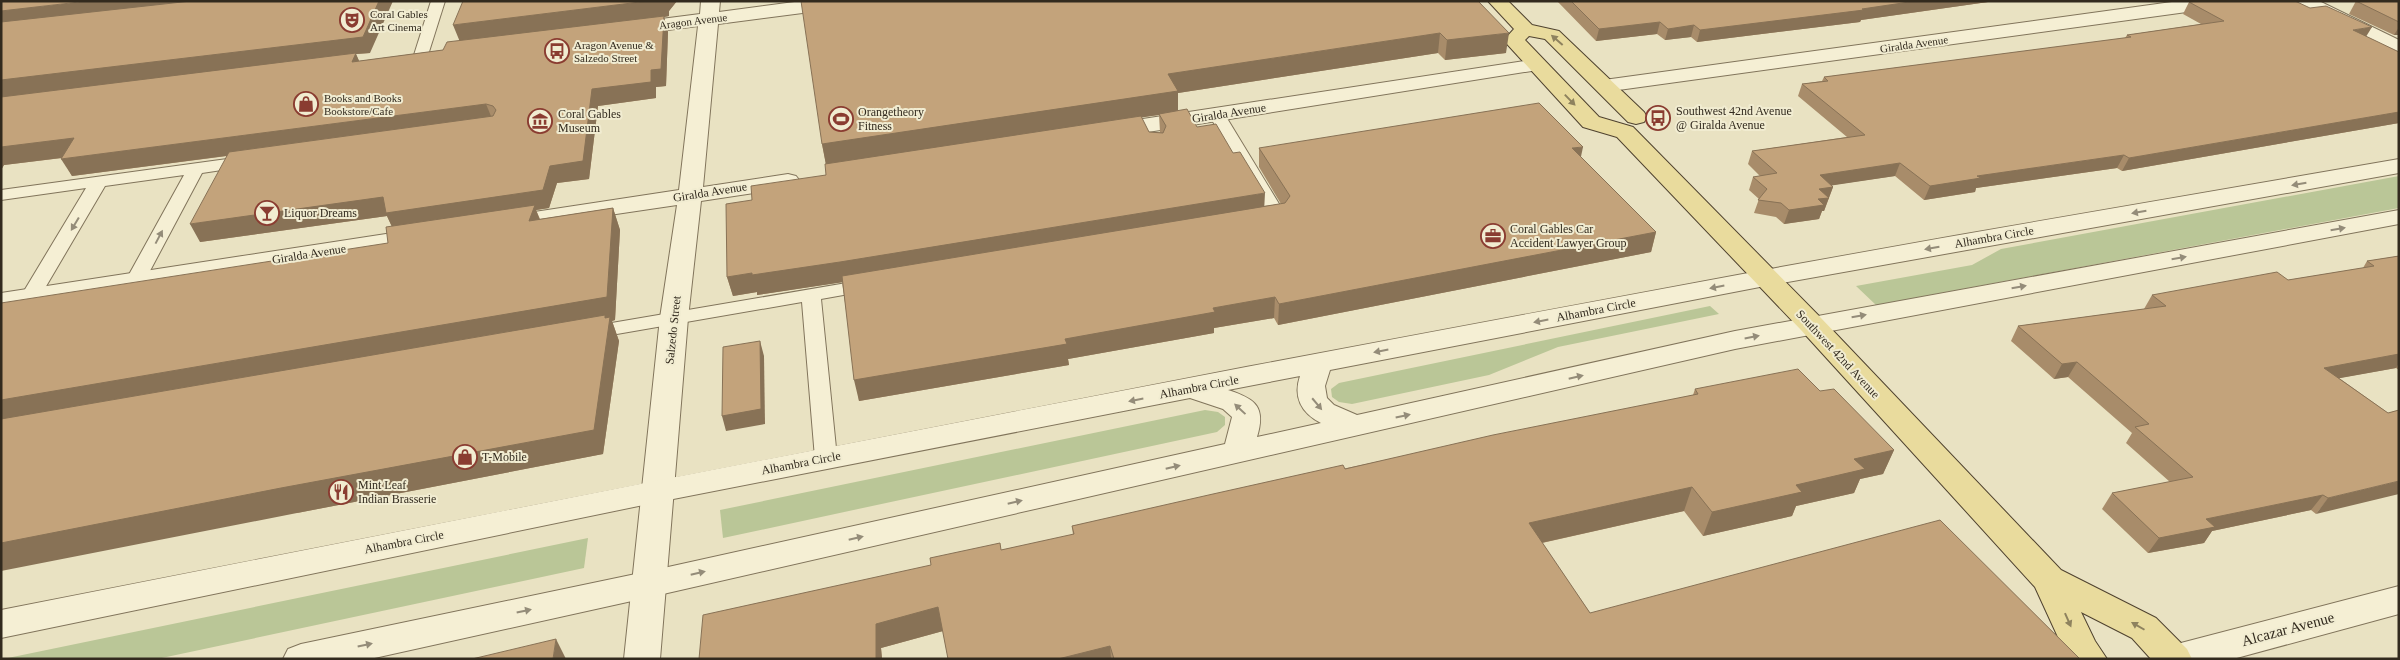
<svg xmlns="http://www.w3.org/2000/svg" width="2400" height="660" viewBox="0 0 2400 660" font-family="'Times New Roman',serif">
<rect width="100%" height="100%" fill="#e9e2c2"/>
<g fill="#bac697">
<polygon points="2399,176 2399,208 1876,305 1856,286 1972,265 2001,249"/>
<polygon points="1710,306 1719,314 1558,347 1489,375 1352,404 1339,402 1332,397 1331,389 1339,383"/>
<polygon points="1205,410 1218,412 1225,417 1225,425 1217,432 723,538 720,510"/>
<polygon points="588,538 584,568 157,659 3,659"/>
</g>
<g fill="none" stroke-linecap="round" stroke-linejoin="round">
<defs>
<g id="service">
<polygon points="431,1 445,1 428,55 421,59 414,55"/>
<polygon points="1217,110 1223,112 1225,115 1287,217 1284,221 1263,224 1257,223 1254,219 1257,215 1267,213 1209,115 1211,112"/>
<polygon points="249,156 255,157 257,161 255,165 202,173 143,284 129,284 126,280 184,175 105,186 38,300 31,302 24,300 21,296 86,188 1,200 1,190"/>
<polygon points="870,279 877,281 880,285 877,289 821,299 837,458 834,464 826,466 818,464 815,458 802,302 588,339 581,337 578,333 581,329 588,327"/>
</g>
<g id="minor">
<polygon points="701,1 720,1 719,12 802,1 858,1 856,5 849,7 718,24 703,187 788,174 796,176 800,181 796,186 788,188 701,201 688,318 660,659 624,659 660,318 677,205 502,231 493,229 490,224 493,219 502,217 679,190 698,26 630,35 623,33 620,29 623,25 630,23 700,14"/>
<polygon points="2179,1 2232,1 2230,5 2223,7 1604,92 1597,90 1593,86 1597,82 1604,80"/>
<polygon points="2294,1 2319,1 2399,40 2399,54 2296,5"/>
<polygon points="1537,59 1544,61 1547,65 1544,69 1110,138 1102,136 1099,131 1102,126 1110,124"/>
<polygon points="425,228 434,231 438,236 434,241 1,309 1,293"/>
<polygon points="2399,586 2399,614 2233,659 2159,659 2164,649 2177,644"/>
</g>
<path id="tertiary" d="M2399,159V173L1765,286L1330,370L1325,386L1327,398L1334,405L1357,415L1735,331L2399,210V224L1735,349L650,597L370,659H283L288,649L301,644L650,571L1225,444L1232,417L1223,409L1190,398L658,502L1,638V610C586,494 1172,379 1759,271C1972,232 2185,196 2399,159ZM1300,376C1293,397 1301,413 1321,423L1257,437C1266,407 1256,399 1228,390Z"/>
<polygon id="primary" points="1488,1 1508,1 1532,25 1559,31 1644,112 1647,117 1644,122 1636,124 1628,122 1545,39 1529,36 1525,40 1599,117 1633,127 1821,318 2061,570 2156,618 2187,649 2192,659 2151,659 2132,638 2081,612 2095,641 2107,659 2068,659 2035,587 1801,330 1617,137 1583,127 1507,44 1504,40 1514,29"/>
</defs>
<use href="#service" stroke="#81745b" stroke-width="2"/>
<use href="#minor" stroke="#81745b" stroke-width="2"/>
<use href="#tertiary" stroke="#81745b" stroke-width="2"/>
<use href="#primary" stroke="#4f422f" stroke-width="2"/>
<use href="#service" fill="#f5efd4" fill-rule="evenodd"/>
<use href="#minor" fill="#f5efd4" fill-rule="evenodd"/>
<use href="#tertiary" fill="#f5efd4" fill-rule="evenodd"/>
<use href="#primary" fill="#e9db9d" fill-rule="evenodd"/>
</g>
<g fill="#a88c6a" fill-rule="evenodd">
<polygon points="1,1 370,53 356,54 359,61 443,50 459,41 463,1 677,1 669,11 669,16 664,17 668,32 666,86 656,87 656,98 598,106 589,179 557,183 549,208 536,210 540,219 613,208 620,230 615,320 612,321 619,341 603,454 297,513 388,243 392,227 387,216 200,242 227,156 72,176 62,158 4,165 1,170"/>
<path d="M1478,1L1506,53L1445,60L1438,53L1178,93V111L1197,127L1264,206L1281,204L1259,167V148L1580,157L1656,232L1651,252L1278,325L1274,318L1214,328V333L1068,359L1069,365L859,401L842,282L757,295V292L733,296L727,277L752,200L826,175V164L822,144ZM1159,115L1160,132H1149L1141,117Z"/>
<polygon points="1557,1 1995,1 1861,20 1860,22 1697,42 1691,37 1665,40 1657,34 1596,41"/>
<polygon points="2356,1 2399,1 2399,35 2394,35 2349,14"/>
<polygon points="2189,2 2366,37 2399,52 2399,123 2122,171 2117,168 1976,188 1975,192 1924,200 1895,176 1832,185 1833,187 1824,211 1822,211 1819,219 1784,224 1776,217 1754,213 1759,199 1749,190 1753,177 1760,176 1748,164 1752,151 1847,137 1798,96 1802,84 1822,81 1824,77 2125,38 2127,35 2201,24 2183,14"/>
<polygon points="2399,256 2399,370 2396,368 2339,378 2388,413 2399,410 2316,514 2311,510 2212,531 2204,543 2148,553 2102,509 2112,493 2170,482 2126,443 2132,433 2068,377 2054,379 2011,341 2018,326 2144,309 2152,295 2288,280 2363,268 2367,261"/>
<polygon points="1695,389 1820,391 1894,450 1883,474 1860,479 1854,493 1796,506 1792,516 1703,536 1684,511 1542,543 1590,613 2080,659 948,659 943,631 881,648 882,659 699,659 1001,550 1073,535 1072,526 1693,395"/>
</g>
<g fill="#887256">
<polygon points="88,1 231,1 1,28 1,11"/>
<polygon points="379,1 393,1 370,53 356,54 363,70 1,98 1,80"/>
<polygon points="648,1 677,1 669,11 669,16 664,17 668,32 666,86 656,87 656,98 598,106 589,179 557,183 549,208 536,210 543,228 394,231 387,216 200,242 190,224 550,166 592,89 651,70 460,42 453,25"/>
<polygon points="1916,1 1995,1 1861,20 1860,22 1697,42 1700,30"/>
<polygon points="1660,22 1657,34 1596,41 1599,29"/>
<polygon points="1694,25 1691,37 1665,40 1668,29"/>
<polygon points="2372,27 2364,40 2353,30"/>
<polygon points="2399,27 2399,35 2394,35"/>
<polygon points="1440,33 1438,53 1178,93 1178,112 826,165 822,144 1168,74"/>
<polygon points="1509,33 1506,53 1445,60 1447,40"/>
<polygon points="486,104 493,121 72,176 61,159"/>
<polygon points="2399,112 2399,123 2122,171 2129,158"/>
<polygon points="74,138 85,155 4,165 1,170 1,147"/>
<polygon points="1583,147 1579,166 1572,148"/>
<polygon points="2124,155 2117,168 1976,188 1975,192 1924,200 1930,186 1977,176"/>
<polygon points="1900,163 1895,176 1815,188 1820,175"/>
<polygon points="1833,187 1824,211 1822,211 1819,219 1784,224 1789,210 1819,189"/>
<polygon points="1265,193 1264,212 844,282 757,295 757,292 733,296 727,277"/>
<polygon points="613,208 620,230 615,320 612,321 619,341 603,454 297,513 1,571 1,400"/>
<polygon points="1656,232 1651,252 1278,325 1279,304"/>
<polygon points="1275,297 1274,318 1214,328 1214,333 1068,359 1069,365 859,401 854,380 1065,339 1213,308"/>
<polygon points="760,341 764,356 765,424 726,431 722,416"/>
<polygon points="2399,354 2399,363 2396,368 2313,383 2324,368"/>
<polygon points="2077,362 2068,377 2054,379 2062,364"/>
<polygon points="1894,450 1883,474 1860,479 1854,493 1796,506 1792,516 1703,536 1712,512 1854,459"/>
<polygon points="2399,481 2399,494 2316,514 2328,498"/>
<polygon points="1692,487 1684,511 1523,547 1529,523"/>
<polygon points="2323,495 2311,510 2212,531 2204,543 2148,553 2159,538 2206,519"/>
<polygon points="938,607 943,631 881,648 882,659 876,659 876,624"/>
<polygon points="556,639 566,659 553,659"/>
<polygon points="1110,646 1111,659 1058,659"/>
</g>
<g fill="#c3a37b" stroke="#887256">
<polygon points="1,1 88,1 1,11"/>
<polygon points="191,1 379,1 363,37 1,80 1,22"/>
<polygon points="463,1 648,1 453,25"/>
<polygon points="801,1 1478,1 1509,33 1447,40 1440,33 1168,74 1178,91 822,144"/>
<polygon points="1571,1 1916,1 1862,9 1864,10 1700,30 1694,25 1668,29 1660,22 1599,29"/>
<polygon points="2198,1 2295,1 2310,8 2326,6 2372,27 2353,30 2399,52 2399,112 2129,158 2124,155 1977,176 1981,178 1930,186 1900,163 1820,175 1833,187 1819,189 1829,198 1818,199 1824,205 1789,210 1781,203 1758,200 1767,189 1753,177 1777,173 1752,151 1865,135 1802,84 1828,81 1824,77 2131,37 2127,35 2224,21 2189,2"/>
<polygon points="2356,1 2399,1 2399,22"/>
<polygon points="664,16 661,69 651,70 651,82 592,89 583,161 550,166 543,190 386,213 383,197 190,224 229,152 493,116 496,110 493,106 486,104 61,159 74,138 1,147 1,97 356,53 352,62 443,50 447,42"/>
<polygon points="1539,103 1583,147 1572,148 1656,232 1279,304 1275,297 1213,308 1215,312 1065,339 1067,344 854,380 842,276 1285,203 1290,196 1259,148"/>
<polygon points="1187,109 1197,127 1216,124 1233,153 1240,152 1265,193 840,262 752,275 752,273 727,277 726,204 752,200 751,186 826,175 825,164 1141,116 1149,132 1163,133 1166,126 1159,114"/>
<polygon points="535,205 529,221 613,208 607,297 1,400 1,303 388,243 386,227"/>
<polygon points="2399,256 2399,354 2324,368 2388,413 2399,410 2399,481 2328,498 2323,495 2206,519 2215,527 2159,538 2112,493 2193,477 2135,427 2149,424 2077,362 2062,364 2018,326 2166,306 2152,295 2277,272 2288,280 2374,266 2367,261"/>
<polygon points="605,315 605,318 610,317 594,430 281,488 1,543 1,419"/>
<polygon points="760,341 761,409 722,416 723,347"/>
<polygon points="1798,369 1820,391 1834,389 1894,450 1854,459 1865,469 1796,485 1802,492 1712,512 1692,487 1529,523 1590,613 1940,520 2080,659 1114,659 1110,646 1058,659 948,659 938,607 876,624 876,659 699,659 703,615 931,565 930,558 1000,543 1001,550 1074,534 1072,526 1213,494 1343,465 1345,469 1493,435 1698,394 1695,389"/>
<polygon points="556,639 553,659 472,659"/>
</g>
<defs><path id="oneway-solid" d="M-6-.8H1V-3.2L6.5 0L1 3.2V.8H-6Z" transform="scale(1.25)"/></defs>
<g fill="#8e825e">
<use href="#oneway-solid" transform="translate(1557 40) rotate(-139)"/>
<use href="#oneway-solid" transform="translate(1570 100) rotate(46)"/>
<use href="#oneway-solid" transform="translate(2068 620) rotate(66)"/>
<use href="#oneway-solid" transform="translate(2138 626) rotate(-150)"/>
</g>
<g fill="#948c79">
<use href="#oneway-solid" transform="translate(2299 184) rotate(170)"/>
<use href="#oneway-solid" transform="translate(2139 212) rotate(170)"/>
<use href="#oneway-solid" transform="translate(75 224) rotate(121)"/>
<use href="#oneway-solid" transform="translate(2338 229) rotate(-10)"/>
<use href="#oneway-solid" transform="translate(159 237) rotate(-62)"/>
<use href="#oneway-solid" transform="translate(1932 248) rotate(170)"/>
<use href="#oneway-solid" transform="translate(2179 258) rotate(-10)"/>
<use href="#oneway-solid" transform="translate(1717 287) rotate(169)"/>
<use href="#oneway-solid" transform="translate(2019 287) rotate(-10)"/>
<use href="#oneway-solid" transform="translate(1859 316) rotate(-10)"/>
<use href="#oneway-solid" transform="translate(1541 321) rotate(169)"/>
<use href="#oneway-solid" transform="translate(1752 337) rotate(-11)"/>
<use href="#oneway-solid" transform="translate(1381 351) rotate(169)"/>
<use href="#oneway-solid" transform="translate(1576 377) rotate(-13)"/>
<use href="#oneway-solid" transform="translate(1136 400) rotate(169)"/>
<use href="#oneway-solid" transform="translate(1317 404) rotate(50)"/>
<use href="#oneway-solid" transform="translate(1240 409) rotate(-137)"/>
<use href="#oneway-solid" transform="translate(1403 416) rotate(-12)"/>
<use href="#oneway-solid" transform="translate(1173 467) rotate(-13)"/>
<use href="#oneway-solid" transform="translate(1015 502) rotate(-13)"/>
<use href="#oneway-solid" transform="translate(856 538) rotate(-13)"/>
<use href="#oneway-solid" transform="translate(698 573) rotate(-13)"/>
<use href="#oneway-solid" transform="translate(524 611) rotate(-12)"/>
<use href="#oneway-solid" transform="translate(365 645) rotate(-12)"/>
</g>
<defs>
<symbol id="theatre-ring" viewBox="-11 -11 22 22"><circle r="9.5" fill="#f1ecd1" stroke="#8a3c31" stroke-width="1.5"/><path d="M-5-5.5Q0-4 5-5.5V0Q5 5 0 6Q-5 5-5 0ZM-3.3-2.5H-1v1.5H-3.3ZM1-2.5H3.3v1.5H1ZM-2.8 1Q0 5.5 2.8 1Z" fill="#8a3c31"/></symbol>
<symbol id="bus-ring" viewBox="-11 -11 22 22"><circle r="9.5" fill="#f1ecd1" stroke="#8a3c31" stroke-width="1.5"/><path d="M-5-6H5V4H4V6H2V4H-2V6H-4V4H-5ZM-3.5-4V0h7V-4ZM-3.5 1.2v1.5H-2V1.2ZM2 1.2v1.5H3.5V1.2Z" fill="#8a3c31"/></symbol>
<symbol id="shop-ring" viewBox="-11 -11 22 22"><circle r="9.5" fill="#f1ecd1" stroke="#8a3c31" stroke-width="1.5"/><path d="M-5-2.5h2.3a2.7 3.5 0 0 1 5.4 0H5L5.5 6h-11ZM-1.5-2.5h3a1.5 2.3 0 0 0-3 0Z" fill="#8a3c31"/></symbol>
<symbol id="stadium-ring" viewBox="-11 -11 22 22"><circle r="9.5" fill="#f1ecd1" stroke="#8a3c31" stroke-width="1.5"/><path d="M0-5a6.5 5 0 1 0 0 10a6.5 5 0 1 0 0-10ZM-3.5-1.8h7v3.6h-7Z" fill="#8a3c31"/></symbol>
<symbol id="museum-ring" viewBox="-11 -11 22 22"><circle r="9.5" fill="#f1ecd1" stroke="#8a3c31" stroke-width="1.5"/><path d="M0-6L6-3V-2H-6V-3ZM-5-1h2V3h-2ZM-1-1h2V3h-2ZM3-1h2V3H3ZM-6 4H6V6H-6Z" fill="#8a3c31"/></symbol>
<symbol id="bar-ring" viewBox="-11 -11 22 22"><circle r="9.5" fill="#f1ecd1" stroke="#8a3c31" stroke-width="1.5"/><path d="M-6-5H6L.8 .8V4.5H3.5V6h-7V4.5H-.8V.8Z" fill="#8a3c31"/></symbol>
<symbol id="office-ring" viewBox="-11 -11 22 22"><circle r="9.5" fill="#f1ecd1" stroke="#8a3c31" stroke-width="1.5"/><path d="M-6-3h4V-5.5h4V-3h4V5H-6ZM-1-4.5V-3h2v-1.5ZM-6 0V1H6V0Z" fill="#8a3c31"/></symbol>
<symbol id="restaurant-ring" viewBox="-11 -11 22 22"><circle r="9.5" fill="#f1ecd1" stroke="#8a3c31" stroke-width="1.5"/><path d="M-5-6h1v4h1v-4h1v4h1v-4h1v5L-1.5 .5V6h-2V.5L-5-1ZM5-6V6H3V1.5H1.5Q1.5-4 5-6Z" fill="#8a3c31"/></symbol>
</defs>
<g fill-rule="evenodd">
<use href="#theatre-ring" x="338" y="6" width="28" height="28"/>
<use href="#bus-ring" x="543" y="37" width="28" height="28"/>
<use href="#shop-ring" x="292" y="90" width="28" height="28"/>
<use href="#bus-ring" x="1644" y="104" width="28" height="28"/>
<use href="#stadium-ring" x="827" y="105" width="28" height="28"/>
<use href="#museum-ring" x="526" y="107" width="28" height="28"/>
<use href="#bar-ring" x="253" y="199" width="28" height="28"/>
<use href="#office-ring" x="1479" y="222" width="28" height="28"/>
<use href="#shop-ring" x="451" y="443" width="28" height="28"/>
<use href="#restaurant-ring" x="327" y="478" width="28" height="28"/>
</g>
<g text-anchor="middle" stroke-width="4" stroke-linejoin="round" paint-order="stroke">
<g font-size="11" fill="#322a1e" stroke="#f1ecd1" text-anchor="start">
<text x="370" y="18">Coral Gables<tspan x="370" dy="13">Art Cinema</tspan></text>
<text x="574" y="49">Aragon Avenue &amp;<tspan x="574" dy="13">Salzedo Street</tspan></text>
<text x="324" y="102">Books and Books<tspan x="324" dy="13">Bookstore/Cafe</tspan></text>
</g>
<g font-size="11" fill="#322a1e" stroke="#f1ecd1">
<text transform="translate(693 21) rotate(-7)" y="4">Aragon Avenue</text>
<text transform="translate(1914 44) rotate(-8)" y="4">Giralda Avenue</text>
</g>
<g font-size="12" fill="#322a1e" stroke="#f1ecd1" text-anchor="start">
<text x="1676" y="115">Southwest 42nd Avenue<tspan x="1676" dy="14">@ Giralda Avenue</tspan></text>
<text x="858" y="116">Orangetheory<tspan x="858" dy="14">Fitness</tspan></text>
<text x="558" y="118">Coral Gables<tspan x="558" dy="14">Museum</tspan></text>
<text x="284" y="217">Liquor Dreams</text>
<text x="1510" y="233">Coral Gables Car<tspan x="1510" dy="14">Accident Lawyer Group</tspan></text>
<text x="482" y="461">T-Mobile</text>
<text x="358" y="489">Mint Leaf<tspan x="358" dy="14">Indian Brasserie</tspan></text>
</g>
<g font-size="12" fill="#322a1e" stroke="#f1ecd1">
<text transform="translate(1229 113) rotate(-9)" y="4">Giralda Avenue</text>
<text transform="translate(710 192) rotate(-9)" y="4">Giralda Avenue</text>
<text transform="translate(1994 237) rotate(-10)" y="4">Alhambra Circle</text>
<text transform="translate(309 254) rotate(-9)" y="4">Giralda Avenue</text>
<text transform="translate(1596 310) rotate(-11)" y="4">Alhambra Circle</text>
<text transform="translate(673 330) rotate(-84)" y="4">Salzedo Street</text>
<text transform="translate(1838 354) rotate(47)" y="4">Southwest 42nd Avenue</text>
<text transform="translate(1199 387) rotate(-11)" y="4">Alhambra Circle</text>
<text transform="translate(801 463) rotate(-11)" y="4">Alhambra Circle</text>
<text transform="translate(404 542) rotate(-11)" y="4">Alhambra Circle</text>
</g>
<g font-size="15" fill="#322a1e" stroke="#f1ecd1">
<text transform="translate(2288 629) rotate(-15)" y="5">Alcazar Avenue</text>
</g>
</g>
<rect width="2400" height="660" fill="none" stroke="#322a1e" stroke-width="5"/>
</svg>
